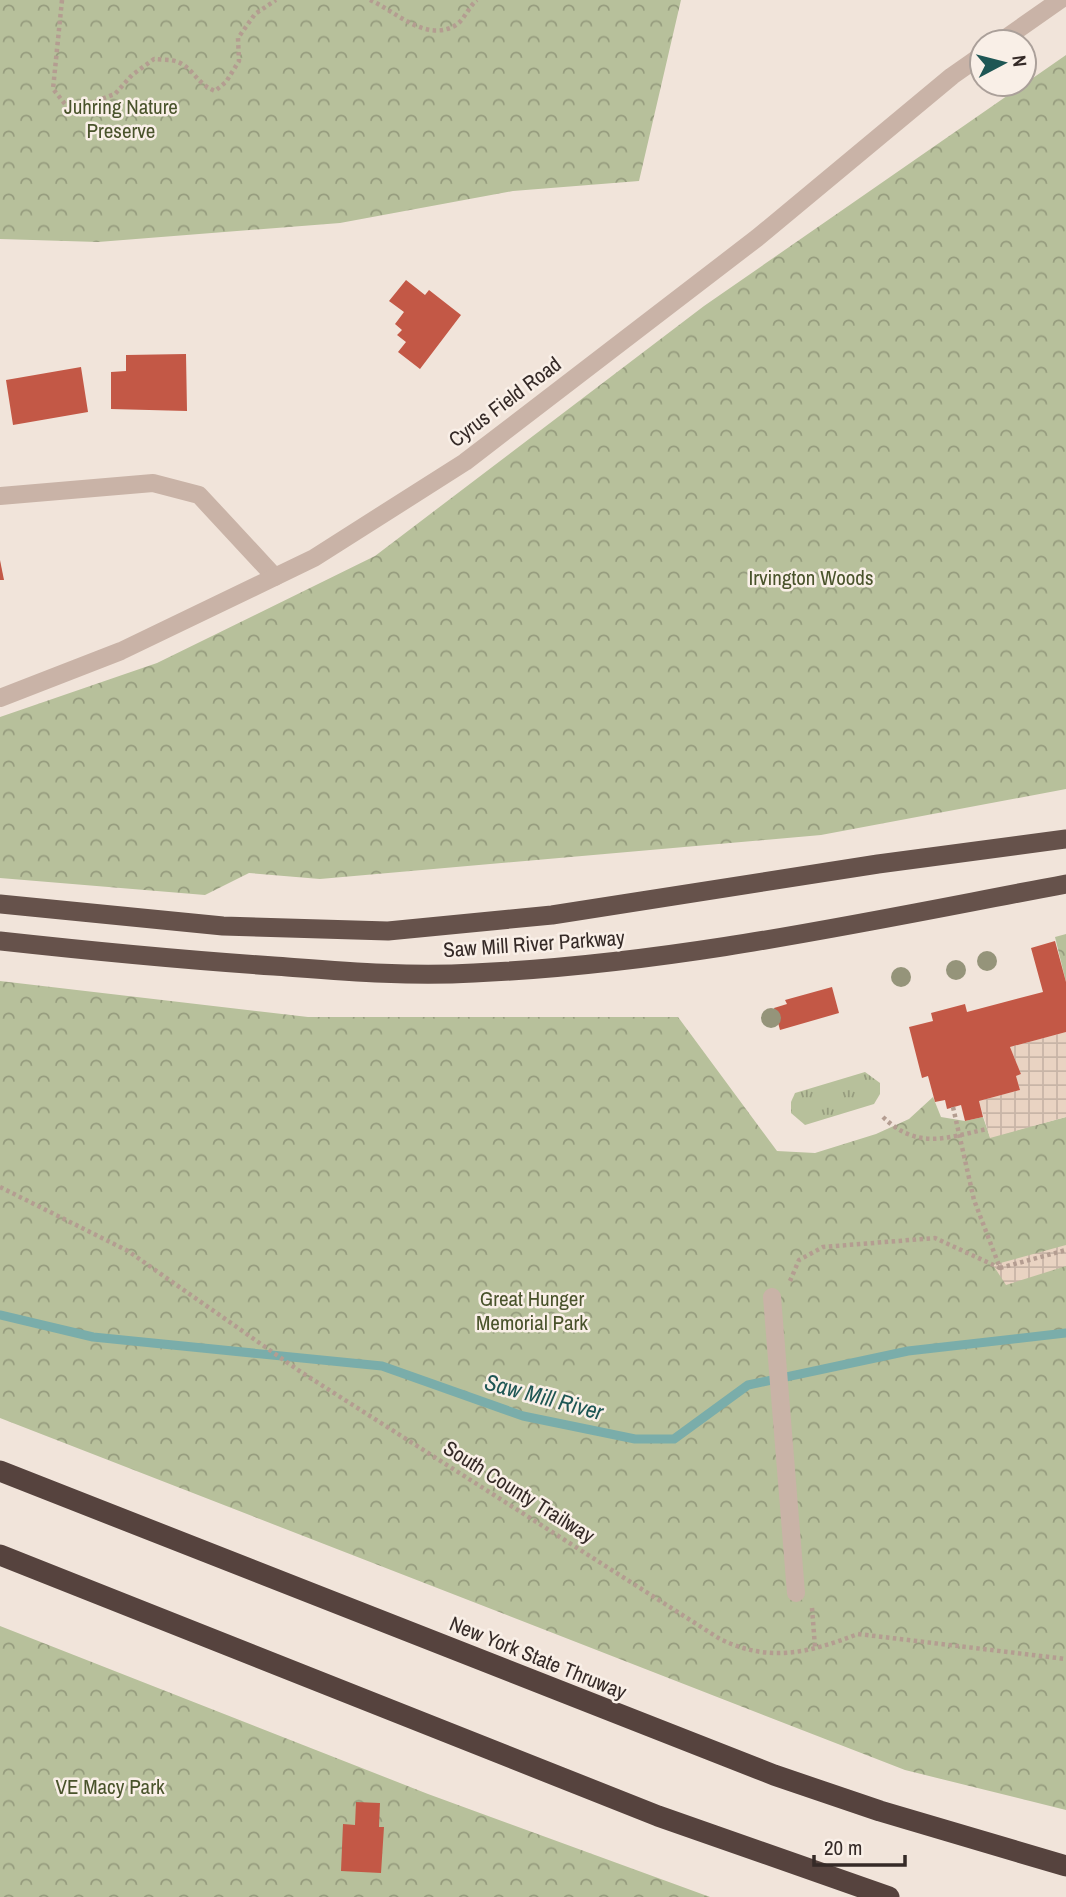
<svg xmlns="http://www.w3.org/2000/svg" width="1066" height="1897" viewBox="0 0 1066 1897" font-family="'Archivo Narrow',sans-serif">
<defs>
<pattern id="grass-tufts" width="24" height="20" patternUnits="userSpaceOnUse" patternTransform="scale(1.75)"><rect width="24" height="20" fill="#b7c09b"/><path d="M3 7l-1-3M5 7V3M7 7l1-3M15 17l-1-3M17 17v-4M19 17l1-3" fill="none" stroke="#969c7e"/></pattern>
<pattern id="forest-crowns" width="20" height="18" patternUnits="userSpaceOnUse" patternTransform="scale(1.75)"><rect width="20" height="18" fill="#b7c09b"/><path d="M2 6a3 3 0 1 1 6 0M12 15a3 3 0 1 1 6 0" fill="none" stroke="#969c7e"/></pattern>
<pattern id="plaza-grid" width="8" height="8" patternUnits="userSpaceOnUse" patternTransform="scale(1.75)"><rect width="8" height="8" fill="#e9d3c2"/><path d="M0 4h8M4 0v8" fill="none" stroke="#c8b5a7"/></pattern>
</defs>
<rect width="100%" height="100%" fill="#f1e4da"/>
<polygon fill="url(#grass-tufts)" points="865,1072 880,1083 880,1094 874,1104 805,1125 791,1113 791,1102 795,1093"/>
<g fill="url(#forest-crowns)">
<polygon points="0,0 681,0 639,181 513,191 340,223 98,242 0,239"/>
<polygon points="1066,55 1066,789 821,835 320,879 249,873 205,895 0,878 0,717 157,663 375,556 704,306"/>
<polygon points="1066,934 1066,982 1055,937"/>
<polygon points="0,981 308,1017 678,1017 777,1151 815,1153 876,1134 909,1119 933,1097 941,1117 965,1121 983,1117 990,1137 1066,1117 1066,1810 905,1770 0,1418"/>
<polygon points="0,1626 428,1794 710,1897 0,1897"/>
</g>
<g fill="url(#plaza-grid)">
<polygon points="1066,1032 1066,1117 990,1138 979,1101 1020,1090 1016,1076 1021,1074 1010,1047"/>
<polygon points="1066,1245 1066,1266 1006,1285 993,1265"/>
</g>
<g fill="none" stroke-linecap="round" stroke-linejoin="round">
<polyline stroke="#7aadaa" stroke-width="9" points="0,1315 93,1337 382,1366 523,1416 635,1439 674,1439 748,1385 908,1351 1066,1333"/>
</g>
<g fill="#c35846">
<polygon points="406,280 425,295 429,290 461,315 420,369 398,352 406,342 397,335 402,330 395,324 404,312 389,301"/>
<polygon points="186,354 187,411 111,409 111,372 126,371 126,355"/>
<polygon points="81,367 88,412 13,425 6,380"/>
<polygon points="0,560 4,580 0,580"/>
<polygon points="1055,941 1066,982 1066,1032 1010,1047 1021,1074 1016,1076 1020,1090 979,1101 983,1117 965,1121 961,1105 947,1109 945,1100 935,1102 928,1076 922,1078 909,1027 933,1021 931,1013 965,1004 967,1012 1043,992 1031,948"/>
<polygon points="832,987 839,1013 780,1030 774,1008 787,1004 785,1000"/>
<polygon points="356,1802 380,1803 379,1827 384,1827 381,1873 341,1871 343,1824 355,1825"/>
</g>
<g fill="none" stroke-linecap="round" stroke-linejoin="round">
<g stroke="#b49d91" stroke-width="4.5" stroke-dasharray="3.5 3.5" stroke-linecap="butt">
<path d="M62,0L53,89L65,104L94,102L115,94L132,75L154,59C161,60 171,59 178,62C194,69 197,84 215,91L226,82L239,61L238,38L255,14L276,0"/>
<path d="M370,0C397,12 426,43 456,25C465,19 469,6 477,0"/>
<polyline points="953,1107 974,1200 1000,1268 1066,1250"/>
<path d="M883,1117C917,1150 946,1138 987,1129"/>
<path d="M0,1187L128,1251L301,1372L720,1639C770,1663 808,1653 858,1634L1066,1659"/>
<polyline points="790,1281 799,1260 823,1247 935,1238 1000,1268"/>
<polyline points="812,1608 815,1647"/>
</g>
<polyline stroke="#c9b3a7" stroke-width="18" points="772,1297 796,1593"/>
<g stroke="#c9b3a7" stroke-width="18">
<polyline points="1000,42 1060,0"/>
<polyline points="0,496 153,483 199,495 275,577"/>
<polyline points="0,698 121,651 314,558 465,462 757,238 952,76 982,55"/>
</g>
<g stroke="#66524b" stroke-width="19">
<polyline points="0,904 223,926 388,931 552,915 878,864 1066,839"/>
<path d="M0,941C91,951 183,960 274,966C341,971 407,977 474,973C675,964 869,921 1066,884"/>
</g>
<g stroke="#56433e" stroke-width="21">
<polyline points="0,1471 774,1775 880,1811 1066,1866"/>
<polyline points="0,1555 658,1816 889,1897"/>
</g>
</g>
<g fill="#95947a">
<circle cx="987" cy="961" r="10"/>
<circle cx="956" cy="970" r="10"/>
<circle cx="901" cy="977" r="10"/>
<circle cx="771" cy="1018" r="10"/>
</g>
<g text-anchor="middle" stroke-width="5" stroke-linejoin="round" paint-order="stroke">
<g font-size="21" fill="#49532b" stroke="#f9efe7">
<text x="121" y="114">Juhring Nature<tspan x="121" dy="24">Preserve</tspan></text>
<text x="811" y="585">Irvington Woods</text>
<text x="532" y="1306">Great Hunger<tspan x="532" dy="24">Memorial Park</tspan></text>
<text x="110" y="1794">VE Macy Park</text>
</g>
<g font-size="21" fill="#352a27" stroke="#f9efe7">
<text transform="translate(505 402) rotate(-37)" y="7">Cyrus Field Road</text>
<text transform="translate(534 944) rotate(-4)" y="7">Saw Mill River Parkway</text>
<text transform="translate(519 1492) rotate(32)" y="7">South County Trailway</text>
<text transform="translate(538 1658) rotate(22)" y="7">New York State Thruway</text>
</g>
<g font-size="23" font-style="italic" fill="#1e5654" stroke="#f9efe7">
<text transform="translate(544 1397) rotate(15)" y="8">Saw Mill River</text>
</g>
</g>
<g transform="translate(1003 63) rotate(83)"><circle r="33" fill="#f9efe7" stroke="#aba09a" stroke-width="2"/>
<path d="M0-5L12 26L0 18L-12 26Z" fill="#1e5654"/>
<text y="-10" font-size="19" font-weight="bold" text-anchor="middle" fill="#352a27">N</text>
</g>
<path d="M814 1855v10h91v-10" fill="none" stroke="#352a27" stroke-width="3.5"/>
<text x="824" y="1855" font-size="21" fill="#352a27" stroke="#f9efe7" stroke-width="5" paint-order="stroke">20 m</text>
</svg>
